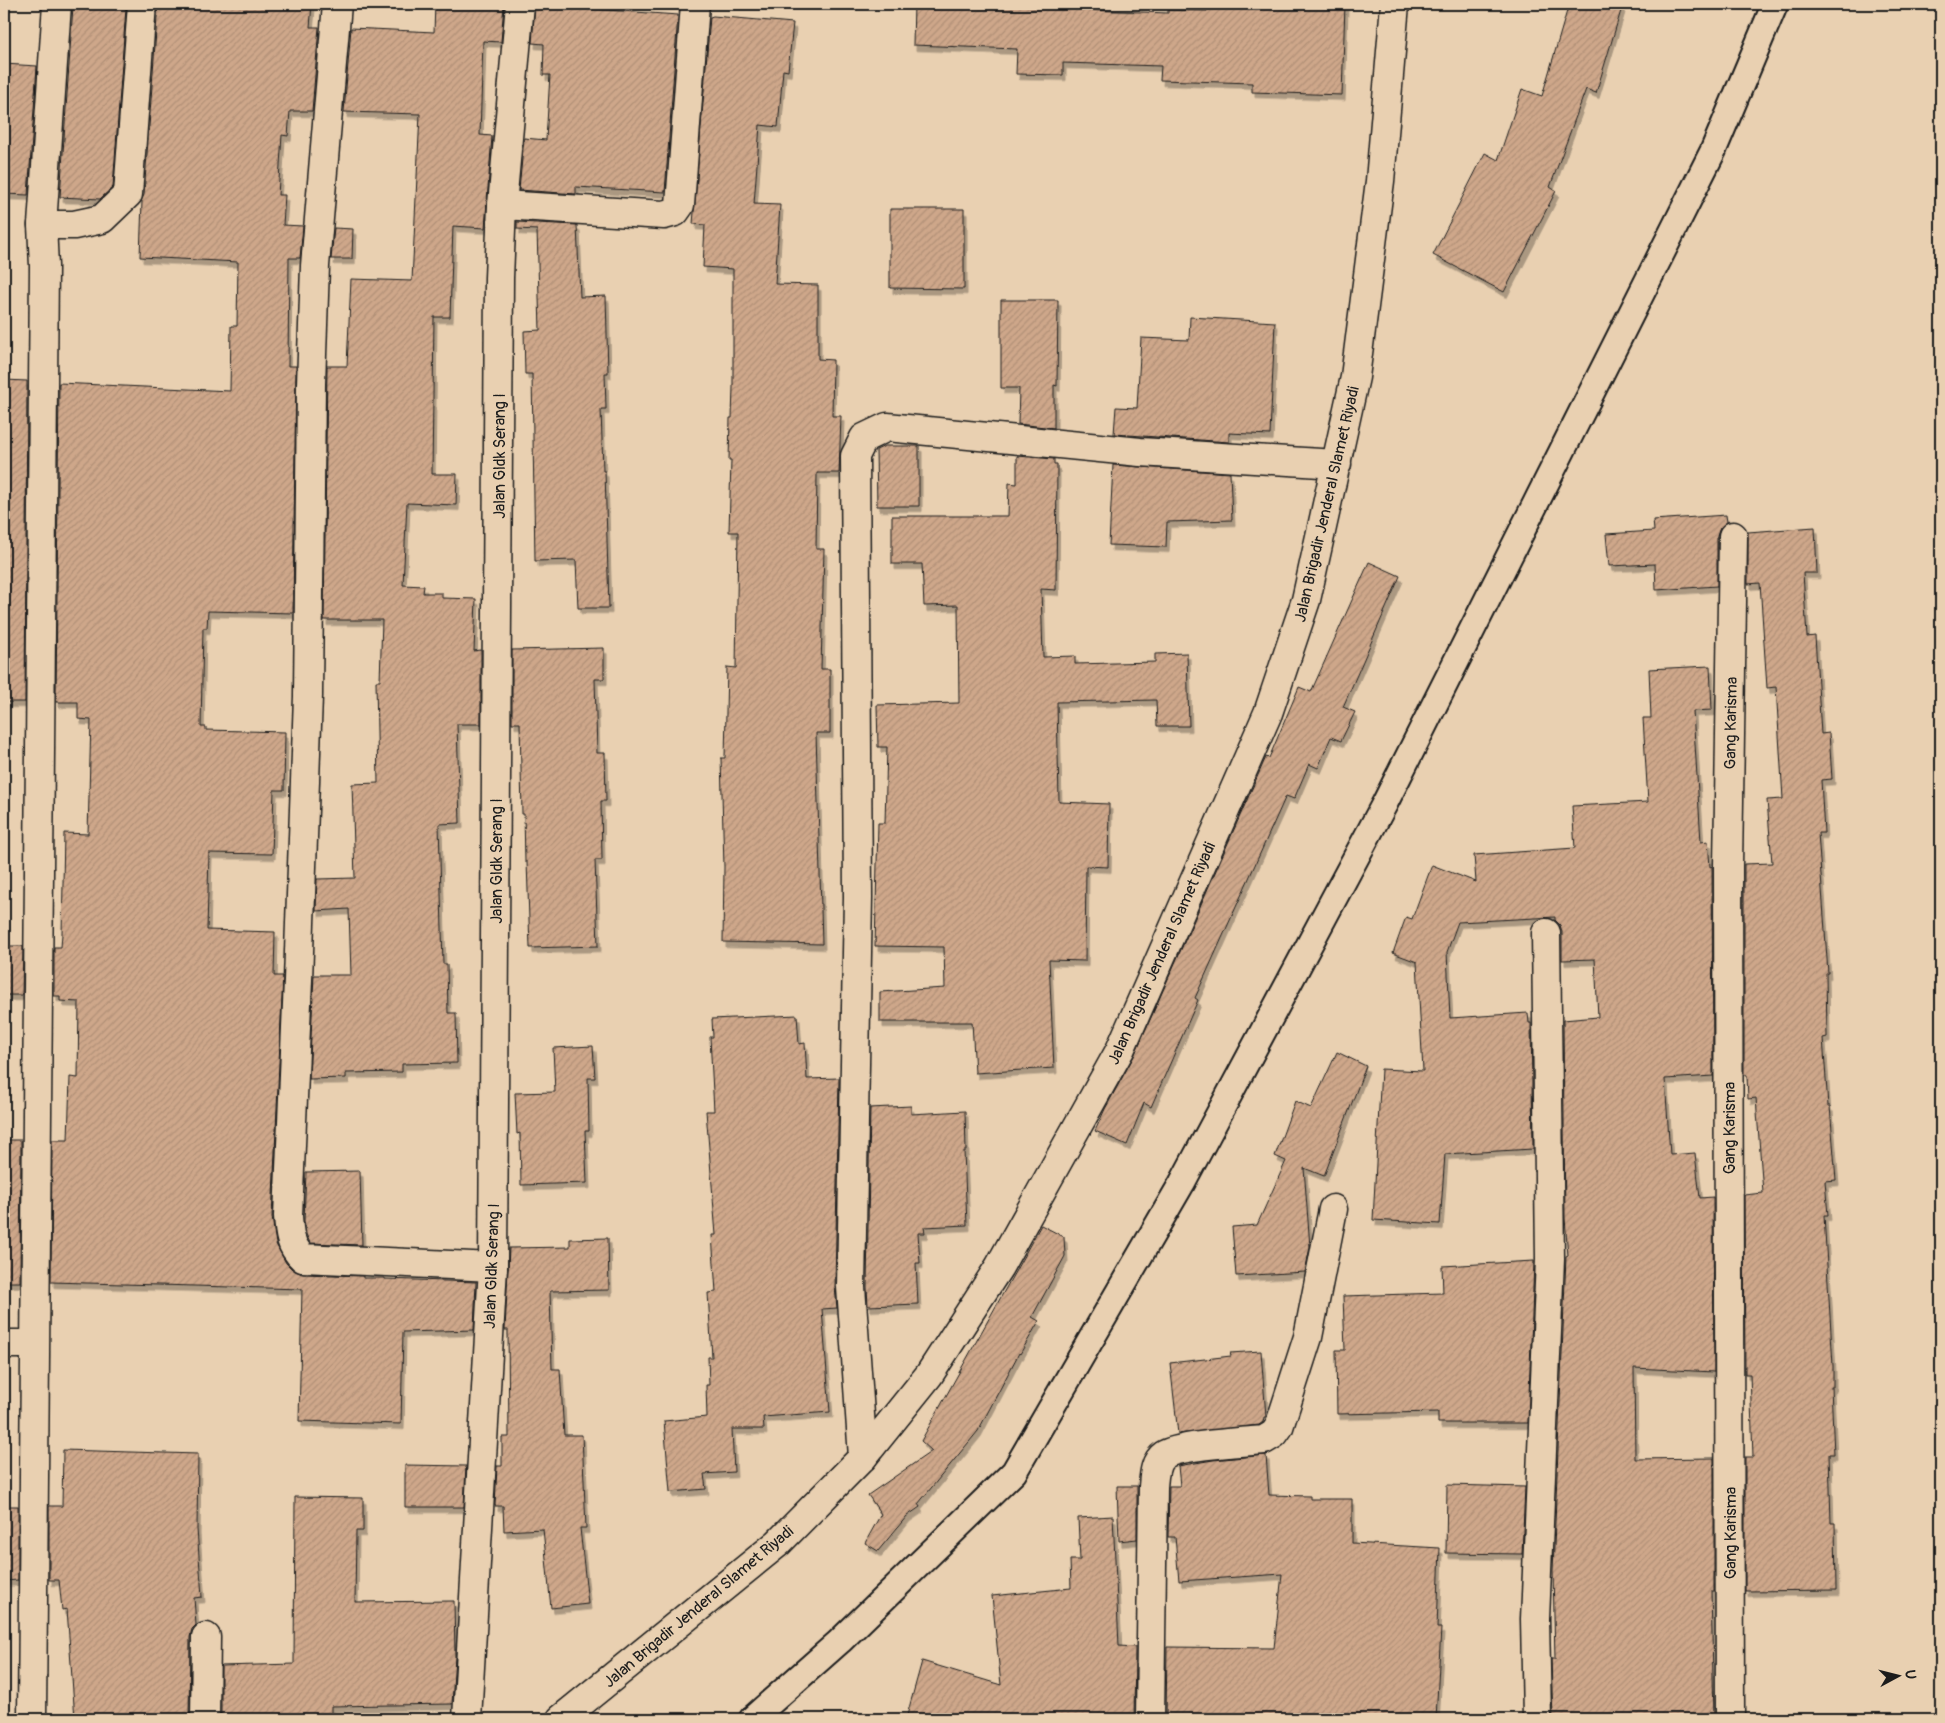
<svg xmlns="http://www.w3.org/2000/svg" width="1945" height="1723" viewBox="0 0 1945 1723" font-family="Pangolin,sans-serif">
<defs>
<pattern id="building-hatch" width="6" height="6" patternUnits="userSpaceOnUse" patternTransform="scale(1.25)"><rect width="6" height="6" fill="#cea78a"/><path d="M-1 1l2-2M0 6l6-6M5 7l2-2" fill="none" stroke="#b08f76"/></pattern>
<filter id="shadow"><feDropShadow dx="3" dy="5.5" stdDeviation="0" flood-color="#0004"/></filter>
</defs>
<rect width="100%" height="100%" fill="#e9d0b1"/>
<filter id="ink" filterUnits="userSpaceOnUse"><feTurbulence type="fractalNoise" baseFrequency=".02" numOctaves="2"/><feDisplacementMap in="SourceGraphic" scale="10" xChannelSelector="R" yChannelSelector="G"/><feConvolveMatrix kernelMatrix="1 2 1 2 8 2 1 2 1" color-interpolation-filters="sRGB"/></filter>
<g filter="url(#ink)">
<g fill="url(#building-hatch)" stroke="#1c1c1c" filter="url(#shadow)">
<polygon points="158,4 312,4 310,27 319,27 312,111 290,111 288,136 282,135 278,195 285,195 283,225 303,226 300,258 289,258 288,366 296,366 293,613 208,611 207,628 203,628 201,727 206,727 206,730 285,732 284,790 274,790 272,854 209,853 207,930 275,932 274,976 283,976 272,1217 276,1244 286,1263 292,1269 302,1274 363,1276 363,1278 385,1278 385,1279 476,1282 474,1330 403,1332 401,1424 299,1421 302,1289 51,1282 52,1140 68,1140 70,1077 78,1078 79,1002 60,1001 60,996 54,996 54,947 61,947 62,934 64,833 88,834 91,720 78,719 78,702 56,702 59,383 230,391 231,326 237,326 238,262 140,257 142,201 141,201 144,195"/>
<polygon points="435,4 504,4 501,42 483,41 480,135 492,136 485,228 453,226 450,317 434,317 432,474 457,474 456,505 407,503 403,585 424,586 423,593 442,593 442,598 476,599 474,651 481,650 481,724 457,724 460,823 439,824 443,964 447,964 448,1013 456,1013 457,1063 402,1064 402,1072 346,1073 346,1078 309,1079 314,975 351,975 349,909 316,911 317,879 355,878 352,784 378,783 376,681 380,681 382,620 324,620 327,366 347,366 351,279 412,281 420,114 344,112 351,28 434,32"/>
<polygon points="535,4 592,4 592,9 678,15 665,192 576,187 576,194 519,190 524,138 546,140 550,75 543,75 544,44 532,43"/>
<polygon points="914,4 1065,4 1065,9 1168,13 1168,10 1207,11 1207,4 1345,4 1342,95 1252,92 1252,83 1160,80 1161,66 1063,63 1063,75 1016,74 1017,49 913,45"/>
<polygon points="1569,4 1623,4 1596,93 1586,89 1550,187 1556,191 1504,292 1433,255 1485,153 1498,160 1522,89 1542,96"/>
<polygon points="73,6 126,8 113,187 100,199 60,197"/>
<polygon points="713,16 793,23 788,71 783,70 778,127 760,125 754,204 780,205 775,284 818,285 818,359 833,360 832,416 841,416 839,473 817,473 816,549 824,549 821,669 830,669 830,733 816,733 822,944 723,942 724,867 721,758 725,758 727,667 736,668 738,532 729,532 731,460 729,460 730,418 732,418 733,387 733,269 703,267 705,225 693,224 710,17"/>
<polygon points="4,64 37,66 28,195 4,194"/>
<polygon points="890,209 964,209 964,289 890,288"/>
<polygon points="517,222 577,225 580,297 606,296 608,373 605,373 606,409 601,409 603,471 605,471 609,608 578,608 576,560 535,561 532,374 525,374 524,331 540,330 537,230 517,229"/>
<polygon points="334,228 353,229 352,259 331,259"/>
<polygon points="1001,300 1058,300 1057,386 1054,385 1054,428 1018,424 1019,388 1001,388"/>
<polygon points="1190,317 1275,322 1270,435 1229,433 1229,442 1114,434 1116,407 1137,408 1141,338 1189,340"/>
<polygon points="4,380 27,381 25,702 4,702"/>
<polygon points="885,446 919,446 919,506 877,506 876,450"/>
<polygon points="1017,456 1054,459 1054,464 1057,464 1056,590 1041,589 1043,657 1075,656 1075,664 1155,662 1155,654 1187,653 1189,726 1157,726 1156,700 1057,702 1059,802 1109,804 1108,867 1086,866 1085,961 1049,960 1054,1068 975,1073 972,1022 880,1022 880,992 945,988 944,947 875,946 878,823 885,823 887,747 878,747 877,705 959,703 958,605 924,606 922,564 892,564 892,516 1008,516 1009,483 1017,484"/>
<polygon points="1113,465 1230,473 1232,520 1167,522 1166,547 1109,545"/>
<polygon points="1726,515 1727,522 1720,528 1717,536 1717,586 1656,590 1655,564 1609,566 1606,534 1654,531 1653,520"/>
<polygon points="1815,527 1817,573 1803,573 1807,637 1815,636 1821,734 1829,733 1832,779 1821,780 1824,833 1818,833 1828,973 1826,973 1827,1037 1823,1038 1828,1106 1830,1106 1836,1180 1825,1181 1828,1215 1824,1215 1833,1366 1833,1387 1831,1387 1834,1454 1829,1454 1831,1523 1835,1523 1836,1590 1745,1591 1745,1457 1753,1457 1750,1374 1745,1374 1744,1195 1763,1193 1756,1098 1748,1099 1747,1075 1744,1075 1744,864 1772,863 1767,800 1783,799 1776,687 1767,688 1760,583 1748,584 1748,532"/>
<polygon points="1369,562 1400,576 1343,707 1355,712 1341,741 1331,737 1318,768 1309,764 1294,799 1286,796 1195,998 1198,1000 1151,1107 1144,1103 1127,1145 1095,1131 1105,1109 1134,1056 1266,757 1269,758 1299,687 1311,692"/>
<polygon points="604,648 604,679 595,679 597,753 605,753 606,801 601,801 602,860 595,860 598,946 530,948 527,862 525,862 524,814 522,814 520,723 512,723 512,650"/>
<polygon points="1710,666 1712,710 1693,711 1701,842 1708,841 1710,867 1712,866 1713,1076 1665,1079 1670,1155 1695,1153 1700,1198 1713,1197 1714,1372 1634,1368 1635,1459 1714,1458 1714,1591 1711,1591 1714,1719 1553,1719 1551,1659 1555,1659 1553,1571 1566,1257 1568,1256 1565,1218 1563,1020 1598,1017 1595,959 1562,960 1562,932 1560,925 1555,920 1555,917 1458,922 1447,952 1450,1018 1528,1013 1529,1023 1531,1023 1533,1149 1445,1154 1440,1224 1373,1220 1381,1069 1423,1071 1417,962 1393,953 1406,917 1412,919 1432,865 1476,882 1474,855 1575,848 1572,806 1648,802 1643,718 1651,718 1649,669"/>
<polygon points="4,946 23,946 22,995 4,995"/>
<polygon points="797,1015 799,1044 805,1043 807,1079 839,1078 835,1287 837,1308 822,1309 830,1412 763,1417 764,1429 732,1429 734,1472 704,1474 706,1489 670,1492 664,1421 707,1417 706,1385 709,1385 708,1357 712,1357 708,1293 716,1292 712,1235 716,1235 706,1111 714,1111 710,1037 713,1037 712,1019"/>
<polygon points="593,1046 595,1078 588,1078 589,1131 585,1131 587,1183 521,1185 520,1133 517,1134 515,1093 555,1092 553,1048"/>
<polygon points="1337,1052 1366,1066 1324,1176 1304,1168 1310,1247 1305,1272 1236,1276 1232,1227 1257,1225 1286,1161 1275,1156 1295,1101 1311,1108"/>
<polygon points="911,1106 911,1114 965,1111 966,1151 964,1151 967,1225 924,1227 925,1233 918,1233 920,1263 916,1263 918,1304 868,1306 867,1287 870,1108"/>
<polygon points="4,1140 21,1140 20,1282 4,1282"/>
<polygon points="360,1171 362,1245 310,1243 306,1234 304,1221 306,1172"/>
<polygon points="1041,1225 1064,1237 1065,1256 1032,1317 1039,1321 1020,1354 1019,1353 978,1431 918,1504 920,1507 907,1516 878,1551 865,1543 881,1514 868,1495 932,1451 921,1441"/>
<polygon points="608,1238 609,1290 550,1291 552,1369 560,1369 564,1435 582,1435 586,1528 580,1528 588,1604 551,1608 543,1529 504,1531 503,1506 495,1506 497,1466 502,1466 502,1437 509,1437 508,1330 505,1330 509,1248 570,1247 570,1239"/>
<polygon points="1534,1261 1528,1423 1438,1423 1438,1412 1337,1414 1336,1350 1345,1350 1343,1296 1443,1293 1442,1266"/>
<polygon points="1261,1351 1266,1417 1264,1417 1263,1422 1259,1425 1178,1434 1170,1363 1231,1356 1230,1353"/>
<polygon points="63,1450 198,1454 197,1529 202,1597 194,1598 196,1625 192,1629 190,1637 189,1719 75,1719 67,1609 62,1610 59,1580 49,1580 49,1506 62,1506"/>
<polygon points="1266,1455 1269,1495 1310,1496 1310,1499 1352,1499 1352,1543 1440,1548 1437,1628 1441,1628 1436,1719 1166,1719 1167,1647 1274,1648 1282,1574 1179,1581 1175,1537 1168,1537 1169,1486 1180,1486 1178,1466 1213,1460"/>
<polygon points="405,1465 466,1466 464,1507 405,1507"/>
<polygon points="1447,1485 1525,1487 1522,1554 1446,1553"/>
<polygon points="1117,1486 1137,1486 1137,1539 1119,1541"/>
<polygon points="295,1497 363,1498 363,1531 356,1531 355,1602 454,1601 455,1656 452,1704 331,1706 331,1719 221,1719 221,1666 294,1664"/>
<polygon points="4,1506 18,1506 18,1580 4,1581"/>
<polygon points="1113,1516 1119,1646 1135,1647 1134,1719 906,1719 922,1661 1001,1685 992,1596 1071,1588 1070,1560 1080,1560 1078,1518"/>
</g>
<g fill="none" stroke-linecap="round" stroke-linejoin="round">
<defs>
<polyline id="pedestrian" points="752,1719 840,1641 1014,1472 1182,1183 1385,803 1713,151 1775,4"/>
<g id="minor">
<path d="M337,4L315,266L311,384L308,696L298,980L288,1216C289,1233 290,1246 303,1258L493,1267"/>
<polyline points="502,205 664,215 675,212 680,205 695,4"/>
<polyline points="42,225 74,225 102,219 128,194 142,4"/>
<polyline points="4,1344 34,1344"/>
<polyline points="863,1457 851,1287 858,897 855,456 864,438 887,427 1140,452 1337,464"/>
<polyline points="32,1719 44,266 42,225 57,4"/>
<polyline points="205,1719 206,1637"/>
<polyline points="467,1719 493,1267 499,278 502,205 520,4"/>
<path d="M1150,1719L1153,1487C1154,1476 1154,1462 1164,1455C1178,1445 1243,1442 1264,1440L1274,1434L1279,1427L1308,1337L1333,1209"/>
<polyline points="1537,1719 1535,1619 1550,1259 1546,933"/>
<polyline points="1730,1719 1728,867 1733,536"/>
</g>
<polyline id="secondary" points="561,1719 778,1543 863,1457 929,1375 999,1267 1120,1050 1268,713 1306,600 1355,377 1380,181 1395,4"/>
</defs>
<use href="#pedestrian" stroke="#1c1c1c" stroke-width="29"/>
<use href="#minor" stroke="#1c1c1c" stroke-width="31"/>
<use href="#secondary" stroke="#1c1c1c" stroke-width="31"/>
<use href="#pedestrian" stroke="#e9d0b1" stroke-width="25"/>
<use href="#minor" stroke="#e9d0b1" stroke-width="28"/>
<use href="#secondary" stroke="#e9d0b1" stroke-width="28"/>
</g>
</g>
<g text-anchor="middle" stroke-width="5" stroke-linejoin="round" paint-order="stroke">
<g font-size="16" fill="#1c1c1c" stroke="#e9d0b1">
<text transform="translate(499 456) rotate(-90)" y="6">Jalan Gldk Serang I</text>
<text transform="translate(1326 504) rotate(-77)" y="6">Jalan Brigadir Jenderal Slamet Riyadi</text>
<text transform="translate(1730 723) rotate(-89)" y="6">Gang Karisma</text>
<text transform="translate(496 861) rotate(-90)" y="6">Jalan Gldk Serang I</text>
<text transform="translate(1161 953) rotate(-66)" y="6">Jalan Brigadir Jenderal Slamet Riyadi</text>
<text transform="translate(1729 1128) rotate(-90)" y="6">Gang Karisma</text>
<text transform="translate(491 1266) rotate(-88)" y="6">Jalan Gldk Serang I</text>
<text transform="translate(1730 1533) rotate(-90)" y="6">Gang Karisma</text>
<text transform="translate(698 1606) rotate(-40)" y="6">Jalan Brigadir Jenderal Slamet Riyadi</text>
</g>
</g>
<rect width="1945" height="1723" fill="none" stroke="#e9d0b1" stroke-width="20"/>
<rect x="10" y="10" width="1925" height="1703" fill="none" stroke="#1c1c1c" stroke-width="2" filter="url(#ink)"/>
<g transform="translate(1898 1676) rotate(83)" stroke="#e9d0b1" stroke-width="4" paint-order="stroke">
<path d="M0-4L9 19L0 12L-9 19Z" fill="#1c1c1c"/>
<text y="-8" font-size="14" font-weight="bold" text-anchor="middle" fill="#1c1c1c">U</text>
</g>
</svg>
